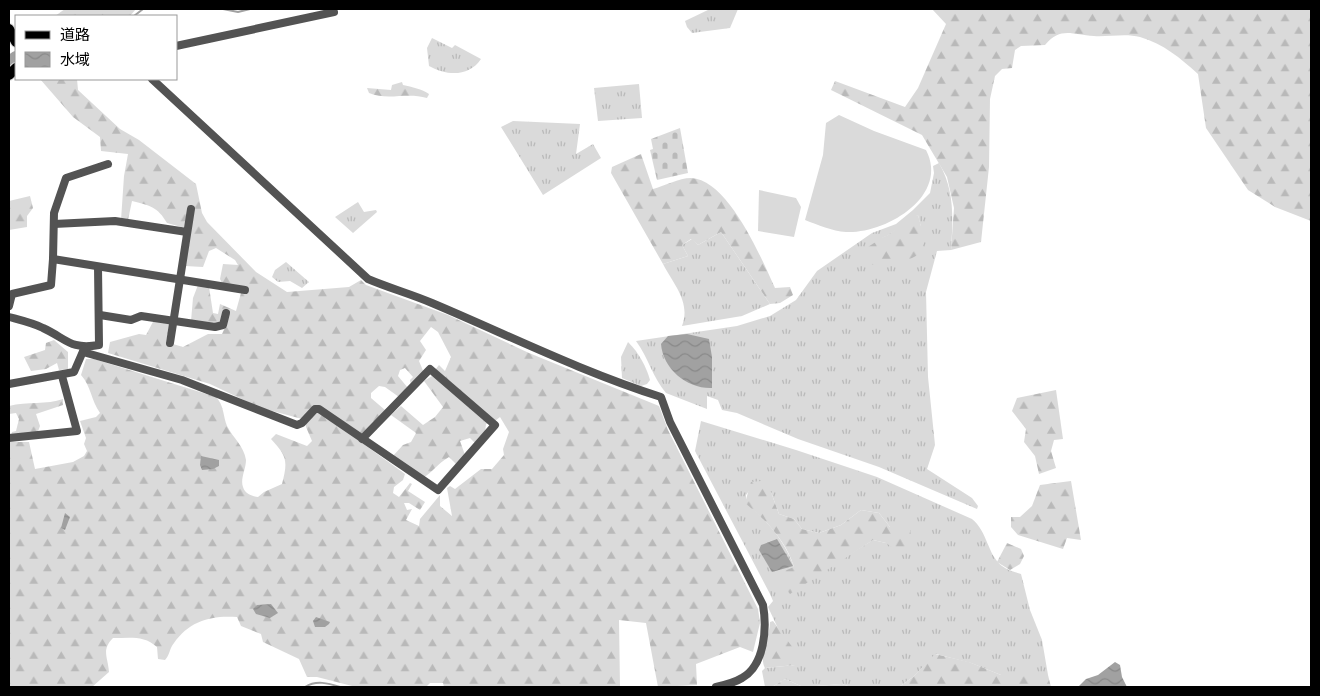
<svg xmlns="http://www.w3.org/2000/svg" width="1320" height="696" viewBox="0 0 1320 696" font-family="Arial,'Noto Sans JP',sans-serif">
<defs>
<pattern id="grass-tufts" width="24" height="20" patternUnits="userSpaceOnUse" patternTransform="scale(1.25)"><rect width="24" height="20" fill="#dadada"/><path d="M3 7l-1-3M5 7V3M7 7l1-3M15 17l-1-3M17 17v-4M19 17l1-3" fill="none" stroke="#b9b9b9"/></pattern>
<pattern id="forest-firs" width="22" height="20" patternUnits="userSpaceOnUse" patternTransform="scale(1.25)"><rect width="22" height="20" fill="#dadada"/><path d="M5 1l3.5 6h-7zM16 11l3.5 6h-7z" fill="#b9b9b9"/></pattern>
<pattern id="cemetery-stones" width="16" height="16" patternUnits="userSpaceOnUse" patternTransform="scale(1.25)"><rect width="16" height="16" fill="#dadada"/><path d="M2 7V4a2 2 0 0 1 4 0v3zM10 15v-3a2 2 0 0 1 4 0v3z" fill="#b9b9b9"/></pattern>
<pattern id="water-waves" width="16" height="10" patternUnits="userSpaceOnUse" patternTransform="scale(1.25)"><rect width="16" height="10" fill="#a1a1a1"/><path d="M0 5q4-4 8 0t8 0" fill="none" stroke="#898989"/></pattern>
</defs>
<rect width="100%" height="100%" fill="#fff"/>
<g fill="url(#grass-tufts)" fill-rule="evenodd">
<polygon points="710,9 738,9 730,28 692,33 687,27 685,21"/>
<path d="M432,38L452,48L455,45L481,59C469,77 447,76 429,66L427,48Z"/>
<polygon points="639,84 642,118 598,121 594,88"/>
<polygon points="513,121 580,124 576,154 593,144 601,158 543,195 501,127"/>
<path d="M939,163C955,191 953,219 951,250L937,251L926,292L928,377L935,445L927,469L972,498L978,506L977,509L879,467L798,439L737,413L722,410L718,400L707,396V409L666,393C653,378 648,357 636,341L737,326L770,316L796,300L817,271L872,233L896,224L913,210L930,193L934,173L933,166ZM918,215L921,227L880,238L887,236Z"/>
<polygon points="358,202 364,212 376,210 377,212 353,233 335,217"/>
<path d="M721,232L770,304L742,316L682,326C691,302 674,285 663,264L688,256L682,245L692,239L698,245Z"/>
<polygon points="286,262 309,282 302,288 290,281 278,282 272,277 275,270"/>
<path d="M628,342C639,353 646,366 650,380L647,384L641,386L622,378L621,357Z"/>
<path d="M701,421L796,450L877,477L972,519C988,532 987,554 1002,566C1007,570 1015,572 1021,574L1030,610L1042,640L1048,675H1001L971,663L936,654L913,677L899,687H851L842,684L803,687L785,679L772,687H765L762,671L765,668L795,665L768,607L773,601L770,594L695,451ZM749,491L771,492L779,514L794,519L802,529L819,533L841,525L861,510L879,513L890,527H909L886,543L873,540L842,559L794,567C785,541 767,520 746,503V495Z"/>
</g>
<g fill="url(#forest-firs)" fill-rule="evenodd">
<polygon points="65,9 136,9 130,16 55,16"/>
<path d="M932,9H1311V221L1275,207L1248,190L1206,128L1198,74C1180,58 1164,44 1140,37C1126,33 1108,37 1094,36C1072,35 1061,26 1045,45L1021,46L1015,50L1012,68L1002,69L995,76L990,99L989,167L981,242L951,250L954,208L947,177L922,135L831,90L835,81L905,107L918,88L946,24Z"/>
<path d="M40,79H77L78,90L120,129L139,140L196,184L202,213L207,222L256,272L287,292L349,287L361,280L366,285L448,315L529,353L659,406L668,430L758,609L760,623L753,652L740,647L696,664L697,685L658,687L646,623L619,620L620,687H444L443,683H430L426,687H356L317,677H307L299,659L263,642L261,634L241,626L237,617C211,615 189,621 174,643C169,649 170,655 165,660L158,659L157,647C144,635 130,638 113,638C101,650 108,657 109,672L92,687H9V442H29L35,469L73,462L84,456L87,451L84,444L86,438L80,421L96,417L100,413C91,400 91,386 81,375L86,359H94L216,397C224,405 223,416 227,426C233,438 244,446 246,460C246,469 240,479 243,487C245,494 252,496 258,497L264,492L282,484C288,461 287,456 271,439L276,434L307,446L312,441L306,427V420L261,408L210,384L108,353L110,342L139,334L146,335L154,320L170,323L166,342L183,347L208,334H222L227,322L219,325L191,321L193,298L198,285L209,287L213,313L218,314L220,304L236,311L241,293L223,285L220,279L223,264L238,265L235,260L216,248L209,251L203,267L185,266V228L167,223C158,207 149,205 132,201L128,220H121L124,176L128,154L101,151L100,137L73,117ZM431,327L438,332L451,357L445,371L439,365L435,370L440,380L432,376L424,381L443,407L435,417L423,425L401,406L391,415L416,433L411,442L403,445L392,457L423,478C433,472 438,463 449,457L456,464L465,455L460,441L470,438L476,444L485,433L486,424L495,421L500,417L509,432L503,449L504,455L492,469H481L455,489L450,486L447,488L452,516L440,506V495L420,519L419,526L406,520L412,509L407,510L404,503H409L420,510L425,502L408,491L412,484L410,483L399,497L393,493L394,487L403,480L405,474L358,440L394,402L385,410L371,398V393L379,386L385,387L399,397L408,388L398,376L400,370L405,368L413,377L410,380L411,386L424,373L419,361L426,350L420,341Z"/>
<path d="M402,82L403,85C412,87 422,89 429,94L427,98C406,92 388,101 369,93L367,88L391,90L392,85Z"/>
<path d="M641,154L653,189C664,186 679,178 691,178C729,180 761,258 775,288L790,287L793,295L780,303L770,304L721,232L698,245L691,239L682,245L688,256L663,264L611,173L612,167Z"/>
<polygon points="30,196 33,208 27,216 27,227 9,230 9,201"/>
<path d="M918,215C926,244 930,257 894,263C886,265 879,267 871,264L868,247C875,242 882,239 888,235C899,228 905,219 918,215Z"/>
<polygon points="54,340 68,352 68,369 59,370 57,363 46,369 31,371 24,357 45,350 46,343"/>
<polygon points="1056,390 1063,439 1054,440 1051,451 1056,468 1039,474 1035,456 1024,442 1026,429 1012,411 1017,398"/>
<path d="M63,399V405L36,414L40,426L37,434L11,436L12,432L16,431L19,419L16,413L9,414V406C27,401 47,405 63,399Z"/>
<path d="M761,481L771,492L779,514L794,519L802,529L819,533L841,525L861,510L879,513L890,527H910L911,536L906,547L896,550L886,543L873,540L790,594L782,584L777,574L794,567C786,541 766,520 745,503L751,482Z"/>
<polygon points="1071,481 1081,540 1067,538 1063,549 1018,535 1011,527 1011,517 1020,517 1032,506 1040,485"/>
<polygon points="1007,543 1021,549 1024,556 1020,564 1010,570 997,562"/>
<path d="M773,621L799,656L795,665L765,668C758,655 770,637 770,622Z"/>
<polygon points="935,654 969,662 1001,675 1048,675 1051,687 899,687 913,677"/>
<polygon points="785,679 803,687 842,684 851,687 772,687"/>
</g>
<polygon fill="url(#cemetery-stones)" points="680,128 688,173 657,180 650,150 653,149 651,139"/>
<g fill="#dadada">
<path d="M839,115L874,131L926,150C950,196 886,234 846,232C832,231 818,225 805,220L823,155L826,123Z"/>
<polygon points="759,190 796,198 801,207 794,237 758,231"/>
</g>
<g fill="url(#water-waves)">
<path d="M687,334L709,339L712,357V388C687,389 663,369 661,344L668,336Z"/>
<polygon points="201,456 219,460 219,466 213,469 202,470 200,465"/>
<polygon points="65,513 70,517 65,530 61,528"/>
<polygon points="777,539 793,566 772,572 759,550 761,545"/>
<polygon points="271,604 278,613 270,618 256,614 253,609 257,605"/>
<polygon points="316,617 330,622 329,624 325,627 315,627 313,621"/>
<polygon points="1115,662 1120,665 1122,677 1127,687 1078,687 1086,679 1098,675"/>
</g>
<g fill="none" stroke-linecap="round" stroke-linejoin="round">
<g stroke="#a1a1a1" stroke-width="2">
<polyline points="223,9 238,12 250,9"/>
<polyline points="134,16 143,9"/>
<path d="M305,687C316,680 328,683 340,687"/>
</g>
<polyline stroke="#a1a1a1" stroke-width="12" points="9,62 16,57"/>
<defs>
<g id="major">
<polyline points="9,29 16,42"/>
<polyline points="9,75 16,68"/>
</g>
</defs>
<use href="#major" stroke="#dbdbdb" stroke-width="12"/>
<g stroke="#535353" stroke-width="8">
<polyline points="176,46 334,12"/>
<path d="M152,79L368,279C389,288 411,294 432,303C508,335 582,372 661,397L670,422L763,605C767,628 765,665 742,678C734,683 725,685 716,687"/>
<polyline points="54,224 115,221 187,232"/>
<polyline points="53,259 54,213 66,178 108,164"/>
<polyline points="9,306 12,294 51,285 53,259 245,290"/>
<polyline points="100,315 131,320 141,316 215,327 223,325 226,313"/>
<path d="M9,317C20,320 33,323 43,328C67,339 70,350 99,345L98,267"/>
<polyline points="170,343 191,209"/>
<polyline points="83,352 182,380 297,425 302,423 315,409 319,409 438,490 495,425 430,369 362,439"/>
<polyline points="9,384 74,372 84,349"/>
<polyline points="9,438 77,431 62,376"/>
</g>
<use href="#major" stroke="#000" stroke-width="10"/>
</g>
<rect width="1320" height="696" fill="none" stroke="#000000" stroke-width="20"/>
<rect x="15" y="15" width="162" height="65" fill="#ffffff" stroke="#999999"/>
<rect x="25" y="31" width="25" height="8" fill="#000000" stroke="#999999"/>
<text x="60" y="40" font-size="15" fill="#000000">道路</text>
<rect x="25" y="52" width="25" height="15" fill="url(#water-waves)" stroke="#999999"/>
<text x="60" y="65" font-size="15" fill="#000000">水域</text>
</svg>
